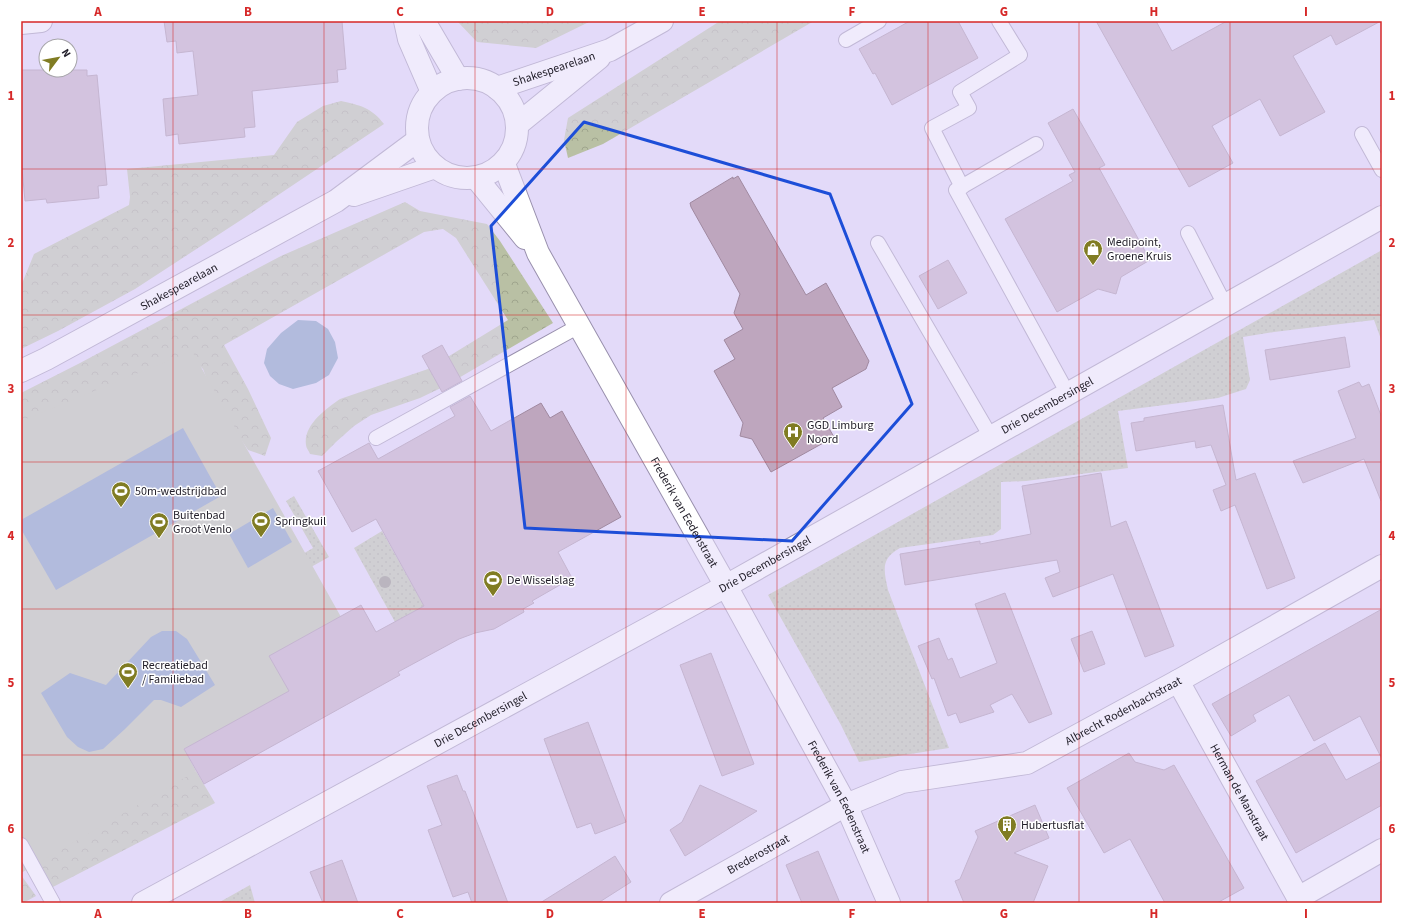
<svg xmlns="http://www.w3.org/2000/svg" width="1403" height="924" viewBox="0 0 1403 924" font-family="'Source Sans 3',sans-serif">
<defs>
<pattern id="grass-dots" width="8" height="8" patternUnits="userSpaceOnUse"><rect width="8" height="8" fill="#b9c0a4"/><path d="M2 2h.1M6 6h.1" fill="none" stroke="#9fa58d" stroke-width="1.8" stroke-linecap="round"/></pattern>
<pattern id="forest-crowns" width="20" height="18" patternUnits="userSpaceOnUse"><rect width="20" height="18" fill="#b9c0a4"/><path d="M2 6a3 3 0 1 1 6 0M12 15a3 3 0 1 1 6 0" fill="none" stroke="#9fa58d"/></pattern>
</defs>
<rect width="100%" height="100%" fill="#e3daf9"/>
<g fill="url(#grass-dots)">
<path d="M1382,250V342L1374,320L1274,332L1243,337L1250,380L1246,389L1218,398L1118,411L1128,468L1026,481L1001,482V529L993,535L900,548C880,559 884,570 888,590L949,748L859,762L841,725L768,595Z"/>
<polygon points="294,496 329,557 250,601 246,587 313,548 286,501"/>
<polygon points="382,531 424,606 395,622 354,548"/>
<polygon points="250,885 255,903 218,903"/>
</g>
<g fill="url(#forest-crowns)">
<polygon points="457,21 591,21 536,48 477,42"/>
<polygon points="720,21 814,21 603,144 568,158 564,140 568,118"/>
<path d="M341,101C360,105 372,108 384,124L241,220L135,289L58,331L21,349V286L34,254L129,205L130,197L127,169L274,155L297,122L323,106Z"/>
<path d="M405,202L420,211L487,224L500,241L553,323L445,386L420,398L371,415L354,426L336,442L322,456L310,454C309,451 306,448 306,445C303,425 326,409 340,399L428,369L508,320L456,238L443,229L424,232L224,345L248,389L271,438L265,456L248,450L214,399L203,369L192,359L21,459V393L80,363L281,256Z"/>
<polygon points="196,771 215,803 51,888 39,869 35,854 60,823"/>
<polygon points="21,875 36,896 23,903 21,903"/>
</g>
<polygon fill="#b9c0a4" points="192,351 364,658 184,749 196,771 21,873 21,421"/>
<g fill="#7695ba">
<polygon points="298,320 316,321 328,329 335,342 338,358 329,375 316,383 293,389 279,384 270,376 264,363 267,349 281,333"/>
<polygon points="183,428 221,496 56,590 21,529 21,520"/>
<polygon points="273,508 292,542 248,568 229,534"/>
<polygon points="162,631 176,631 187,639 215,685 181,707 161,700 154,700 125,729 103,749 89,752 78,747 67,737 41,693 70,673 106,685 151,637"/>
</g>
<g fill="#bea6be" stroke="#a089a0">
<polygon points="164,21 342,21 346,69 337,70 338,82 252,91 255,127 244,128 245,137 179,144 178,134 166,136 163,99 198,95 193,51 177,53 176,41 167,42"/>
<polygon points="910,21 958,21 978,58 892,105 875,73 873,74 859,49"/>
<polygon points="1096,21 1156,21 1172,51 1227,21 1381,21 1336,45 1331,35 1293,56 1325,112 1280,136 1260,99 1212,126 1233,163 1189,187"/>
<polygon points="21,70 87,70 87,76 97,75 107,185 98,186 99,198 47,203 46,199 25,201 21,157"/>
<polygon points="1073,109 1105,165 1099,168 1150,260 1121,277 1116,294 1098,289 1057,312 1005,219 1073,181 1069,175 1075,172 1048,123"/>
<polygon points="738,176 806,295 826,283 869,361 866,369 832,388 842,407 823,418 834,437 771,472 752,439 740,436 743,423 714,371 735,359 724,340 743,329 734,313 740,294 691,207 690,203 733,177 733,179"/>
<polygon points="948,260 967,293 938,309 919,276"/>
<polygon points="1345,337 1350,367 1270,380 1265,350"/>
<polygon points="442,345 462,381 442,392 422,356"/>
<polygon points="1359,382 1362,387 1369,384 1382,418 1382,501 1381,501 1364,459 1303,483 1293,461 1356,438 1338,391"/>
<polygon points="470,396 491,431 541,403 550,418 562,411 621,517 558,552 572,578 532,601 534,603 523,609 524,612 494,629 475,633 459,639 398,672 400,675 204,784 184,749 289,691 269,656 361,605 376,632 424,606 376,519 352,532 318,471 369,443 378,459 455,416 450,407"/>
<polygon points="1223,405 1236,480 1255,473 1295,578 1267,589 1235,505 1221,511 1213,490 1226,485 1211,445 1196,448 1195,441 1136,451 1131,423 1144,421 1144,418"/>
<polygon points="1101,473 1111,527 1126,521 1174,646 1145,657 1113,574 1053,597 1045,578 1060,572 1057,560 905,585 900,554 980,541 980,544 1031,534 1022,486"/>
<polygon points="1005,593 1052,714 1029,723 1012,694 990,705 994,712 960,723 956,713 948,716 934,678 932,679 918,646 939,638 948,660 952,658 960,678 997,663 975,604"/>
<polygon points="1382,609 1382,759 1360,716 1314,741 1289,695 1253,715 1256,721 1231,736 1212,704"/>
<polygon points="1092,631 1105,664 1084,672 1071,639"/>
<polygon points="711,653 754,764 722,776 680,665"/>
<polygon points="588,722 626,822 595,834 591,823 577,828 544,739"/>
<polygon points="1325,743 1346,780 1382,761 1382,805 1296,853 1256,781"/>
<polygon points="1129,753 1135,762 1164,770 1174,765 1244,888 1217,903 1165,903 1130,839 1104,853 1067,788"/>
<polygon points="457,775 463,791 465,791 508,903 472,903 468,892 453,897 428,830 442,825 427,786"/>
<polygon points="700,785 757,811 685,856 670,830 682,822"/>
<polygon points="1035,805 1049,838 1014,853 1048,866 1033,903 964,903 955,881 960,879 971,853 978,837 975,831"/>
<polygon points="818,851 840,903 802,903 786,865"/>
<polygon points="615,856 631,882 598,903 540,903"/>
<polygon points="342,860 358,903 323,903 310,872"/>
</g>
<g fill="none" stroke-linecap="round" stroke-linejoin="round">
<defs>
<g id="lane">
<polyline points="846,40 879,21"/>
<polyline points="1362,134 1382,170"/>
<polyline points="1036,144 956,190 1068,394"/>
<polyline points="962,187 932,128 969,108 960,92 1020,55 999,21"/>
<polyline points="1188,233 1225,305"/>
<polyline points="878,243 991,437"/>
<polyline points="376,438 579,326"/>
<polyline points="21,845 53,903"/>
</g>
<g id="street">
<polyline points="405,21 409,39 432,92"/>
<polyline points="424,21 458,79"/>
<polyline points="21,23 41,21"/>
<path id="s1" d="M504,164L538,253L726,586L846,805L889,903"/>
<polyline points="477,179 525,238"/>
<path id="s2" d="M1178,681L1301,903"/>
<polyline points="1298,898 1382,850"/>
<path id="s3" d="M143,903L726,586L1382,217"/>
<path id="s4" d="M671,903L846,805L902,782L1027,763L1178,681L1382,566"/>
</g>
<g id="secondary">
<circle cx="467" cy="128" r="50"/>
<path id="s5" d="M497,88L610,50L662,21"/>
<polyline points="518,124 599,58"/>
<polyline points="354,195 435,167"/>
<path id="s6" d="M21,371L46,359L336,201L418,140"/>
</g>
</defs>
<use href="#lane" stroke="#9990ad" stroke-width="16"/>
<use href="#street" stroke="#9990ad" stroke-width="24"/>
<use href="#secondary" stroke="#9990ad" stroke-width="24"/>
<use href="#lane" stroke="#fff" stroke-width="14"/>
<use href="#street" stroke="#fff" stroke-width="22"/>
<use href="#secondary" stroke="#fff" stroke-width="22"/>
</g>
<circle fill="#878878" cx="385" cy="582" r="6"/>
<path d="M0 0H1403V924H0ZM584,122L830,194L912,404L792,541L525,528L491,226Z" fill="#e3daf9" fill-opacity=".55" fill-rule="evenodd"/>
<path fill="none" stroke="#1d4ed8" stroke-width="3" stroke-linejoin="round" d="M584,122L830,194L912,404L792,541L525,528L491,226Z"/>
<path fill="none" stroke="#d62828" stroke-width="1" stroke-opacity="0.55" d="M173,21V903M324,21V903M475,21V903M626,21V903M777,21V903M928,21V903M1079,21V903M1230,21V903M21,169H1382M21,315H1382M21,462H1382M21,609H1382M21,755H1382"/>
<defs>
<symbol id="shop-pin" viewBox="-11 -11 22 30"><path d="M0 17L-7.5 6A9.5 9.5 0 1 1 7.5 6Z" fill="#807c23" stroke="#fff"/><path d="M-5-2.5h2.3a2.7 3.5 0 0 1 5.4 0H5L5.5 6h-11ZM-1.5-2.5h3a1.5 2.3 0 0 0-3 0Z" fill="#fff"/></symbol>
<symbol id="hospital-pin" viewBox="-11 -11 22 30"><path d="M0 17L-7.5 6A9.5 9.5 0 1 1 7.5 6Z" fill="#807c23" stroke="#fff"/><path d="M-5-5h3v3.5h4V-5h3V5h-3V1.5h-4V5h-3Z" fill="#fff"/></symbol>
<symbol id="stadium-pin" viewBox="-11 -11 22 30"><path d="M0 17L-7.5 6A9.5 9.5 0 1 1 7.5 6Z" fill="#807c23" stroke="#fff"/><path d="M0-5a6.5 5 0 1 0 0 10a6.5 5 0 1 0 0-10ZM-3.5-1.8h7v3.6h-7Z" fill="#fff"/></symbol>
<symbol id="building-pin" viewBox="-11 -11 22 30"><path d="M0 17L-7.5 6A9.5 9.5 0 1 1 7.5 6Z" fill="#807c23" stroke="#fff"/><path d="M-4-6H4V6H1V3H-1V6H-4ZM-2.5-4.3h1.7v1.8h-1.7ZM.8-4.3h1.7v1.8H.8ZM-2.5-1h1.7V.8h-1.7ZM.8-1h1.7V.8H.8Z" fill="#fff"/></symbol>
</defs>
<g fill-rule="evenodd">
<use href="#shop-pin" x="1082" y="238" width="22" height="30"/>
<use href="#hospital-pin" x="782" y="421" width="22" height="30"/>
<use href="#stadium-pin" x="110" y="480" width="22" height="30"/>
<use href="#stadium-pin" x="250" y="510" width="22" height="30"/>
<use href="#stadium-pin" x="148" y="511" width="22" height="30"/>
<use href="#stadium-pin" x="482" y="569" width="22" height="30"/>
<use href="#stadium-pin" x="117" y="661" width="22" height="30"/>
<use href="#building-pin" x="996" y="814" width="22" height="30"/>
</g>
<g text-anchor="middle" stroke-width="3" stroke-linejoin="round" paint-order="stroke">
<g font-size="12" fill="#201d28" stroke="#fff">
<text dy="4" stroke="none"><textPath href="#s5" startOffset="60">Shakespearelaan</textPath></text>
<text dy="4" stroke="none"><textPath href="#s6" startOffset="179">Shakespearelaan</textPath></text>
<text dy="4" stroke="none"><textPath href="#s3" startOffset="1032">Drie Decembersingel</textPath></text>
<text dy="4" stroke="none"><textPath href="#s1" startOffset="393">Frederik van Eedenstraat</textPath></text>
<text dy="4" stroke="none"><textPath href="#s3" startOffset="708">Drie Decembersingel</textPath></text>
<text dy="4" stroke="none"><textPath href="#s4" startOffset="497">Albrecht Rodenbachstraat</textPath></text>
<text dy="4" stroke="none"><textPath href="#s3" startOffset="384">Drie Decembersingel</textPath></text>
<text dy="4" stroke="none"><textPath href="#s2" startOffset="127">Herman de Manstraat</textPath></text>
<text dy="4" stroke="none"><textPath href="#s1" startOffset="717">Frederik van Eedenstraat</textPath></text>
<text dy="4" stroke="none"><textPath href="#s4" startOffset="100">Brederostraat</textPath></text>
</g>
<g font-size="12" fill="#201d28" stroke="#fff" text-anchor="start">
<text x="1107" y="246">Medipoint,<tspan x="1107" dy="14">Groene Kruis</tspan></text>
<text x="807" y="429">GGD Limburg<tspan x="807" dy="14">Noord</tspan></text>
<text x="135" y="495">50m-wedstrijdbad</text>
<text x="173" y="519">Buitenbad<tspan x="173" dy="14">Groot Venlo</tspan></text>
<text x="275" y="525">Springkuil</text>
<text x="507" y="584">De Wisselslag</text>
<text x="142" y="669">Recreatiebad<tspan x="142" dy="14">/ Familiebad</tspan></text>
<text x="1021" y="829">Hubertusflat</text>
</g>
</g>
<rect width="1403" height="924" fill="none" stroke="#ffffff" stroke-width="44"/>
<g transform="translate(58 58) rotate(58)"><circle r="19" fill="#ffffff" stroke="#a6a5a9"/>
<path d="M0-3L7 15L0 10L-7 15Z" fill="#807c23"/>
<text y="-6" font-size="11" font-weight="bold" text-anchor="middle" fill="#201d28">N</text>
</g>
<rect x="22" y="22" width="1359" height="880" fill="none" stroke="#d62828" stroke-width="1.5"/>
<g font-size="13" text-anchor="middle" font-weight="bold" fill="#d62828">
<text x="98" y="16">A</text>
<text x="248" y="16">B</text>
<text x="400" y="16">C</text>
<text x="550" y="16">D</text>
<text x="702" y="16">E</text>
<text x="852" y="16">F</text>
<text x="1004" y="16">G</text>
<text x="1154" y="16">H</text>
<text x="1306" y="16">I</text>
<text x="11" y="100">1</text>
<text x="1392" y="100">1</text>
<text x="11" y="247">2</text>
<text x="1392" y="247">2</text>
<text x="11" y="393">3</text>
<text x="1392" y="393">3</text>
<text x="11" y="540">4</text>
<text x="1392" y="540">4</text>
<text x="11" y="687">5</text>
<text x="1392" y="687">5</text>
<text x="11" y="833">6</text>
<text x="1392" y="833">6</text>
<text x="98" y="918">A</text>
<text x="248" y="918">B</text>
<text x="400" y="918">C</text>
<text x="550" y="918">D</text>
<text x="702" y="918">E</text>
<text x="852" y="918">F</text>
<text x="1004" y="918">G</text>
<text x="1154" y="918">H</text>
<text x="1306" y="918">I</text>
</g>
</svg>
